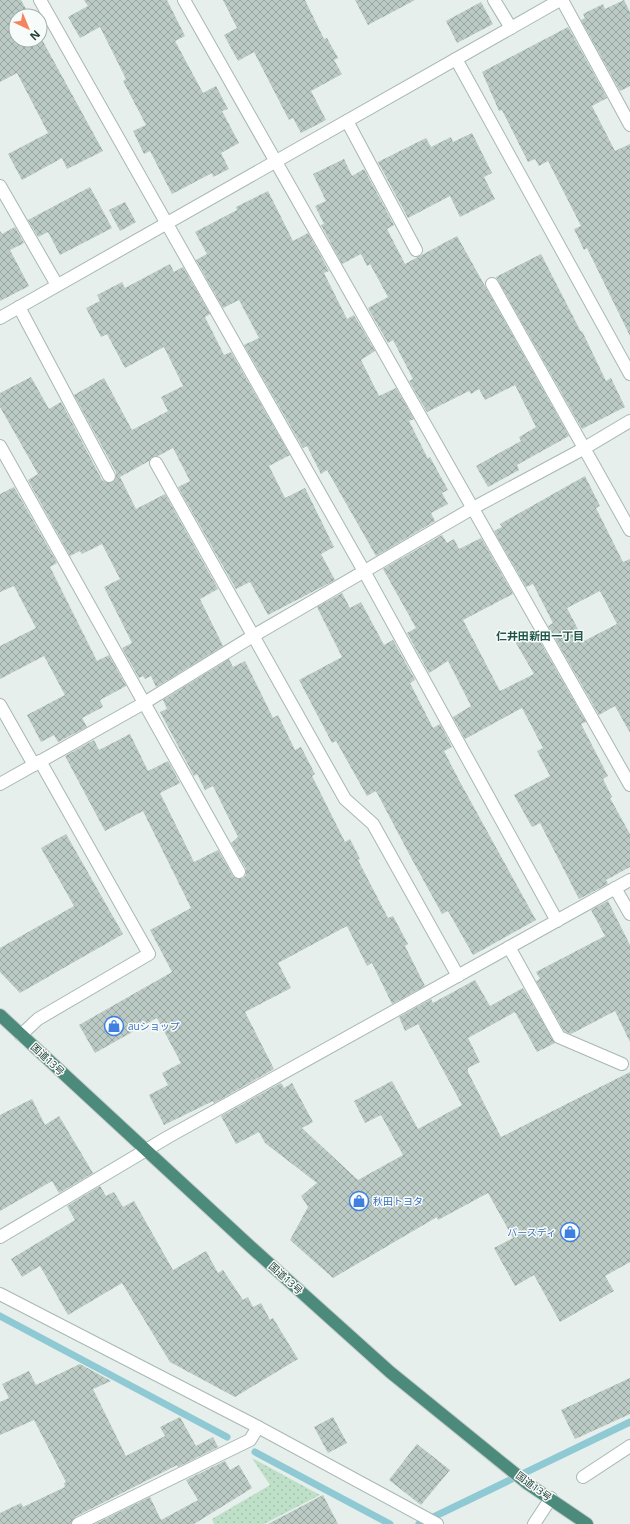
<svg xmlns="http://www.w3.org/2000/svg" width="630" height="1524" viewBox="0 0 630 1524" font-family="'Open Sans','Noto Sans JP',sans-serif">
<defs>
<pattern id="grass-dots" width="8" height="8" patternUnits="userSpaceOnUse"><rect width="8" height="8" fill="#bfe0c8"/><path d="M2 2h.1M6 6h.1" fill="none" stroke="#a4c1ad" stroke-width="1.8" stroke-linecap="round"/></pattern>
<pattern id="building-cross-hatch" width="8" height="8" patternUnits="userSpaceOnUse"><rect width="8" height="8" fill="#bbcac4"/><path d="M0 0l8 8M0 8l8-8" fill="none" stroke="#98a6a0"/></pattern>
</defs>
<rect width="100%" height="100%" fill="#e6efeb"/>
<polygon fill="url(#grass-dots)" points="252,1458 320,1495 264,1524 214,1524 212,1519 270,1485"/>
<g fill="none" stroke-linecap="round" stroke-linejoin="round">
<g stroke="#8ec9d4" stroke-width="7">
<polyline points="0,1316 227,1437"/>
<polyline points="255,1452 390,1524"/>
<polyline points="419,1524 630,1422"/>
</g>
</g>
<g fill="url(#building-cross-hatch)" fill-rule="evenodd">
<polygon points="0,0 21,0 30,16 16,16 16,40 40,40 40,36 103,151 67,169 62,158 22,180 8,154 48,133 17,73 0,82"/>
<polygon points="84,0 167,0 185,36 175,41 203,93 216,86 228,109 222,111 239,143 221,153 229,169 213,177 212,173 172,194 150,151 144,154 133,131 146,125 123,81 126,79 100,27 80,38 68,17 88,6"/>
<polygon points="223,0 305,0 324,39 327,38 338,58 334,60 342,74 311,91 326,120 301,133 293,118 289,120 254,52 238,61 224,35 237,28"/>
<polygon points="355,0 415,0 368,25"/>
<polygon points="624,0 630,12 630,86 620,91 581,20 585,18 583,14 603,4 605,9"/>
<polygon points="481,2 493,24 457,43 446,21"/>
<polygon points="568,27 607,98 592,106 615,151 630,144 630,336 587,248 584,250 574,229 581,226 548,161 539,166 535,159 528,162 502,110 499,111 482,72"/>
<polygon points="472,133 492,173 484,177 495,199 460,217 450,196 408,218 378,162 426,138 431,147 451,137 453,142"/>
<polygon points="344,159 352,176 364,169 394,225 387,229 405,264 457,236 569,436 517,465 519,470 488,487 476,466 521,441 519,437 536,427 515,385 485,400 479,389 471,394 469,391 427,412 409,381 413,379 393,340 388,343 368,308 388,297 370,264 367,266 361,254 342,264 321,225 324,224 315,206 326,201 313,174"/>
<polygon points="90,187 112,228 60,255 48,232 38,237 28,220"/>
<polygon points="268,191 293,241 308,233 329,271 324,273 347,319 354,315 375,351 361,360 379,396 396,388 414,419 409,421 428,459 430,457 448,490 442,493 448,504 431,513 435,521 376,556 327,470 321,474 307,446 303,448 244,345 259,338 239,300 223,308 196,260 207,254 195,232 237,210 236,207"/>
<polygon points="125,202 136,222 120,231 109,210"/>
<polygon points="15,227 24,243 10,250 29,286 0,301 0,231 2,234"/>
<polygon points="541,254 581,332 582,331 606,381 611,378 625,407 582,429 496,277"/>
<polygon points="170,264 174,272 183,267 210,314 205,317 224,355 231,352 290,455 269,466 285,498 305,488 334,547 321,554 335,580 268,615 250,582 236,589 232,582 178,487 190,481 173,448 158,456 152,457 149,461 120,477 136,509 165,494 218,589 200,599 223,646 156,687 151,676 145,679 143,676 139,678 122,648 132,643 104,587 120,579 102,544 82,554 80,551 70,556 28,480 38,474 0,407 0,393 31,377 49,409 61,402 102,480 108,483 113,482 116,477 116,472 74,395 104,378 132,430 168,411 161,397 183,386 164,347 125,368 107,334 101,337 86,308 100,301 97,295 122,282 125,288"/>
<path d="M585,476L600,506L596,508L623,562L630,559V733L615,706L599,715L548,626L553,623L533,584L526,587L494,531L502,527L500,524ZM600,591L617,624L584,641L567,608Z"/>
<polygon points="14,487 57,563 50,567 97,661 109,655 126,686 100,700 103,707 82,718 87,727 58,742 54,735 41,742 27,715 65,695 44,656 0,679 0,646 36,628 14,586 0,592 0,494"/>
<polygon points="442,535 447,543 454,539 459,549 481,538 513,594 463,620 500,691 534,674 516,643 535,633 586,722 581,724 608,776 603,779 612,797 610,798 630,834 630,867 606,880 608,884 579,899 540,823 532,827 514,795 550,776 537,751 543,748 522,708 465,739 453,717 471,706 448,661 429,673 407,633 416,628 383,569"/>
<polygon points="342,593 350,608 361,602 384,645 393,640 415,680 410,683 433,728 440,724 452,747 444,751 460,782 536,920 473,955 448,911 442,914 408,852 376,791 367,796 336,741 332,743 299,680 342,657 317,607"/>
<polygon points="229,659 233,667 245,661 273,718 278,715 295,750 301,747 315,774 312,776 345,842 350,839 360,859 358,860 388,918 393,916 408,944 405,946 425,986 392,1004 372,963 367,966 347,926 278,963 291,988 245,1012 274,1069 214,1103 213,1101 164,1125 149,1095 168,1085 162,1073 181,1063 157,1018 95,1053 79,1025 172,972 150,930 191,908 143,811 105,831 65,756 94,740 99,750 130,734 148,771 168,761 180,783 160,793 194,862 218,850 233,876 239,879 243,878 246,875 246,869 231,843 238,837 213,786 205,790 197,774 194,776 160,712 167,709 163,700"/>
<polygon points="66,834 123,934 20,993 0,972 0,948 74,906 41,848"/>
<polygon points="608,901 630,945 630,1042 615,1011 571,1034 564,1031 536,981 540,979 536,972 605,936 591,910"/>
<polygon points="475,980 490,1006 523,988 555,1043 537,1052 515,1012 468,1038 480,1062 468,1068 468,1072 501,1137 630,1072 630,1262 605,1276 614,1291 560,1322 534,1275 515,1286 494,1248 513,1238 488,1193 438,1220 437,1217 333,1278 290,1240 308,1207 301,1196 317,1183 265,1143 259,1132 236,1144 221,1116 281,1083 284,1088 292,1083 313,1122 302,1128 358,1180 403,1155 381,1115 365,1123 354,1101 392,1081 418,1129 462,1105 418,1024 405,1031 399,1017 431,999 433,1003"/>
<polygon points="32,1099 45,1125 59,1116 93,1173 59,1193 52,1181 0,1211 0,1115"/>
<polygon points="100,1186 106,1196 114,1192 123,1207 134,1201 173,1270 206,1251 218,1273 223,1270 243,1300 248,1297 253,1307 261,1303 270,1320 273,1318 298,1359 235,1397 170,1362 122,1283 68,1315 40,1266 22,1277 11,1259 75,1220 67,1206"/>
<polygon points="80,1364 111,1381 93,1389 126,1456 165,1436 160,1427 180,1417 196,1446 213,1437 218,1447 178,1467 177,1465 75,1517 71,1524 0,1524 0,1513 21,1503 23,1507 65,1487 64,1483 66,1482 34,1420 0,1435 0,1402 9,1398 2,1384 29,1371 36,1385"/>
<polygon points="630,1378 630,1414 575,1439 561,1410"/>
<polygon points="333,1417 347,1443 328,1453 314,1427"/>
<polygon points="417,1444 450,1470 421,1505 389,1480"/>
<polygon points="225,1461 230,1470 239,1465 252,1488 194,1524 95,1524 150,1497 161,1520 198,1500 186,1480"/>
<polygon points="323,1495 338,1524 268,1524"/>
</g>
<g fill="none" stroke-linecap="round" stroke-linejoin="round">
<defs>
<g id="minor">
<polyline points="40,0 365,573 557,921"/>
<polyline points="184,0 630,785"/>
<polyline points="494,0 511,28"/>
<polyline points="562,0 630,125"/>
<polyline points="456,59 630,374"/>
<polyline points="347,121 416,250"/>
<polyline points="0,186 57,285"/>
<polyline points="492,284 630,530"/>
<polyline points="19,307 109,476"/>
<polyline points="0,318 560,0"/>
<polyline points="0,446 239,872"/>
<polyline points="156,463 345,799 373,824 458,976"/>
<polyline points="0,705 34,765"/>
<polyline points="0,784 144,703 253,636 473,508 583,449 630,421"/>
<polyline points="615,888 630,914"/>
<polyline points="509,947 559,1037 622,1064"/>
<polyline points="21,1035 38,1019 149,954 40,761"/>
<polyline points="0,1237 168,1137 630,880"/>
<polyline points="0,1294 258,1427 437,1524"/>
<polyline points="583,1477 630,1446"/>
<polyline points="78,1524 250,1440 258,1427"/>
<polyline points="534,1524 551,1498"/>
</g>
<polyline id="trunk" points="0,1015 252,1248 390,1372 528,1484 587,1524"/>
</defs>
<use href="#minor" stroke="#a8b8b2" stroke-width="14"/>
<use href="#trunk" stroke="#c2cac8" stroke-width="14"/>
<use href="#minor" stroke="#fff" stroke-width="12"/>
<use href="#trunk" stroke="#4c8a7c" stroke-width="12"/>
</g>
<defs>
<symbol id="shop-ring" viewBox="-11 -11 22 22"><circle r="9.5" fill="#f7fbf9" stroke="#3f7fe0" stroke-width="1.5"/><path d="M-5-2.5h2.3a2.7 3.5 0 0 1 5.4 0H5L5.5 6h-11ZM-1.5-2.5h3a1.5 2.3 0 0 0-3 0Z" fill="#3f7fe0"/></symbol>
</defs>
<g fill-rule="evenodd">
<use href="#shop-ring" x="103" y="1015" width="22" height="22"/>
<use href="#shop-ring" x="348" y="1190" width="22" height="22"/>
<use href="#shop-ring" x="559" y="1221" width="22" height="22"/>
</g>
<g text-anchor="middle" stroke-width="3" stroke-linejoin="round" paint-order="stroke">
<g font-size="10" fill="#366cbe" stroke="#f7fbf9" text-anchor="start">
<text x="128" y="1030">auショップ</text>
<text x="373" y="1205">秋田トヨタ</text>
<text x="556" y="1236" text-anchor="end">バースディ</text>
</g>
<g font-size="10" fill="#24423a" stroke="#f7fbf9">
<text transform="translate(48 1059) rotate(43)" y="4">国道13号</text>
<text transform="translate(286 1278) rotate(42)" y="4">国道13号</text>
<text transform="translate(534 1486) rotate(36)" y="4">国道13号</text>
</g>
<g font-size="11" font-weight="bold" fill="#1f5548" stroke="#f7fbf9">
<text x="540" y="640">仁井田新田一丁目</text>
</g>
</g>
<g transform="translate(28 28) rotate(136)"><circle r="19" fill="#f7fbf9" stroke="#a3b1ad"/>
<path d="M0-3L7 15L0 10L-7 15Z" fill="#f4845f"/>
<text y="-6" font-size="11" font-weight="bold" text-anchor="middle" fill="#24423a">N</text>
</g>
</svg>
